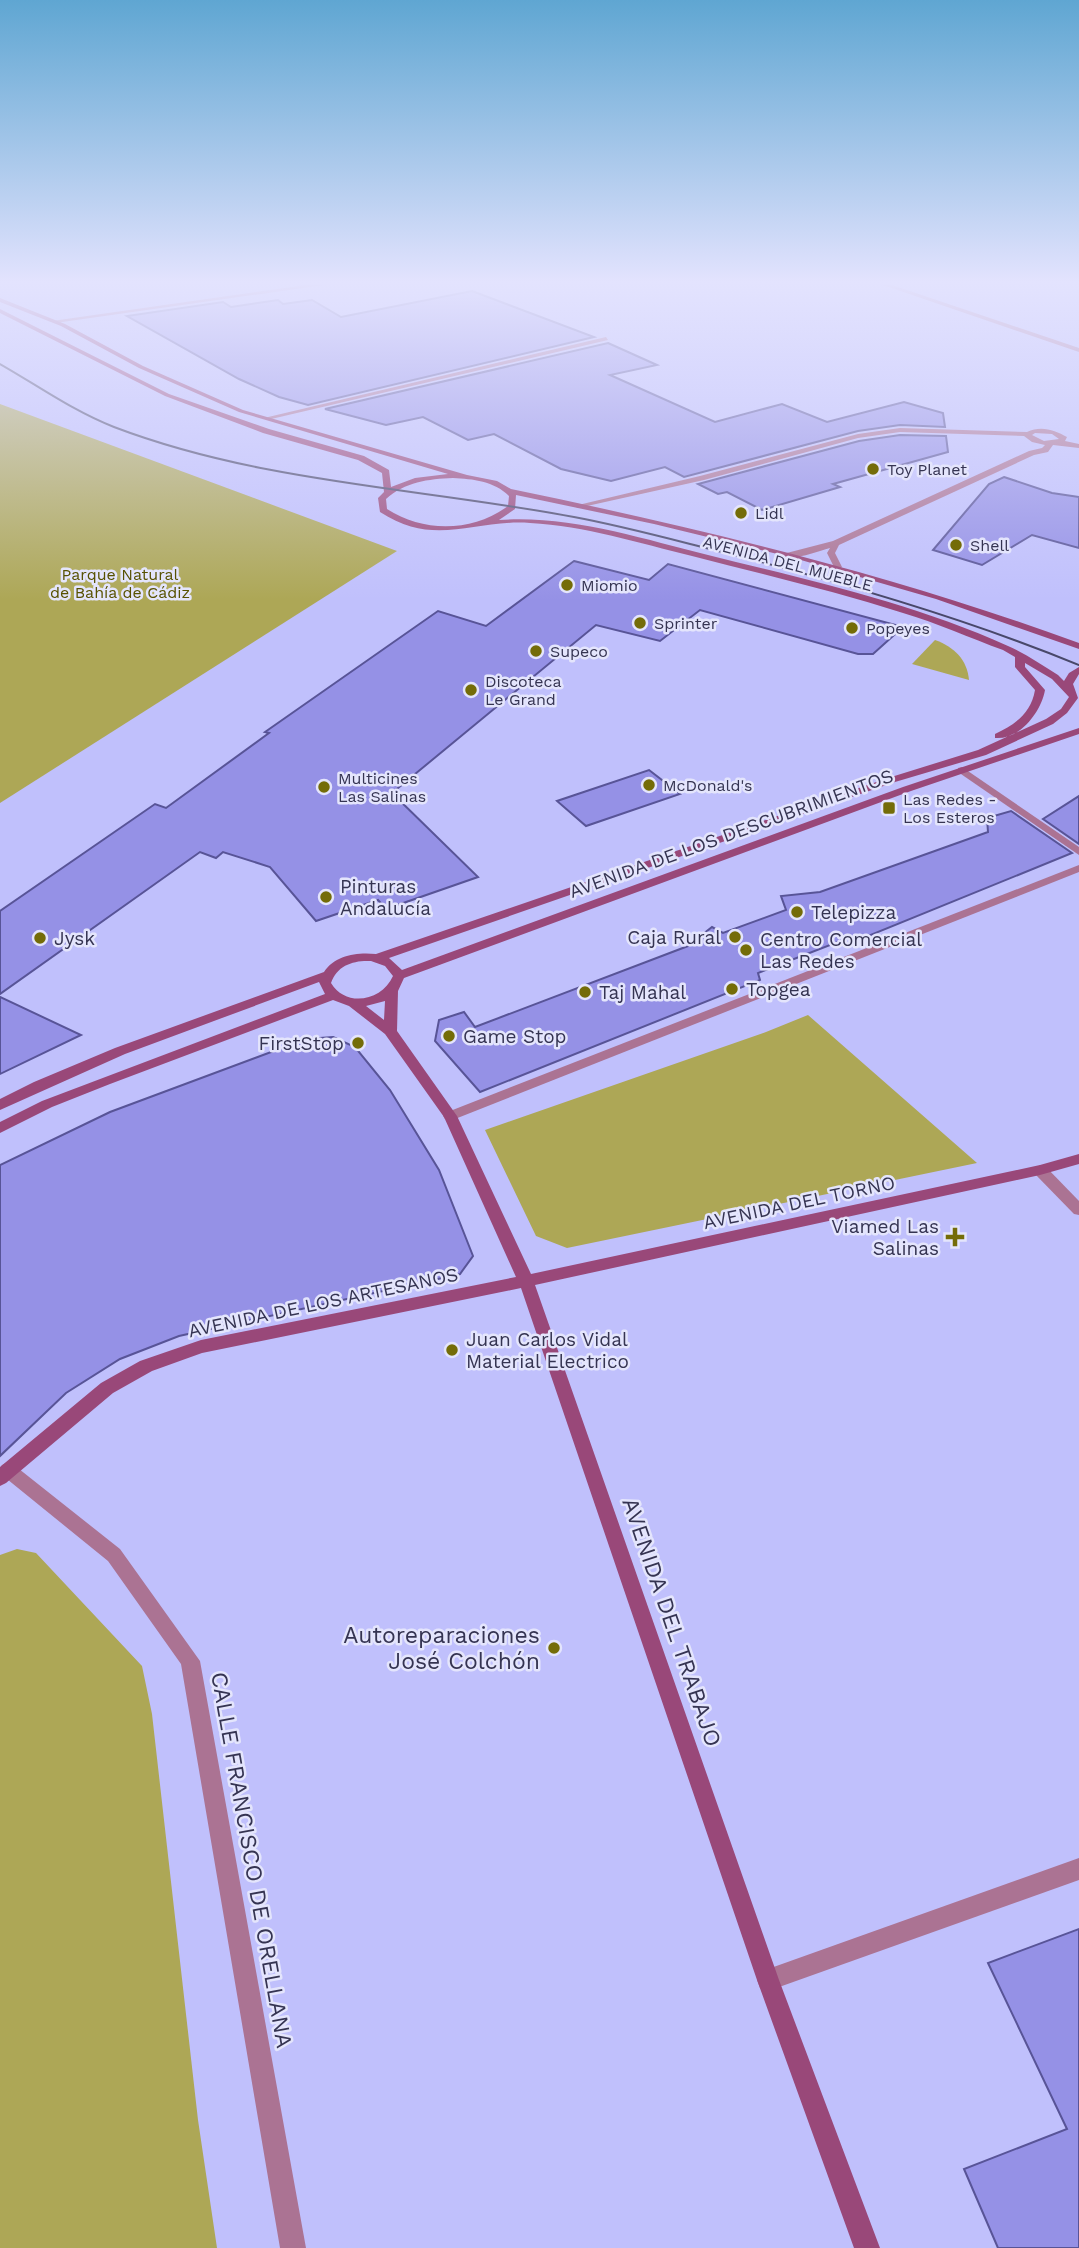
<svg xmlns="http://www.w3.org/2000/svg" width="1079" height="2248" viewBox="0 0 1079 2248" font-family="'Work Sans',sans-serif">
<rect width="100%" height="100%" fill="#c0c0fc"/>
<g fill="#ada756">
<polygon points="0,404 397,551 0,803"/>
<path d="M935,640C954,647 967,659 969,680L912,664Z"/>
<polygon points="808,1015 977,1163 567,1248 536,1236 485,1130 766,1032"/>
<polygon points="17,1549 36,1553 142,1666 152,1714 198,2120 217,2248 0,2248 0,1555"/>
</g>
<g fill="#9591e6" stroke="#585497" stroke-width="2">
<polygon points="472,291 594,337 308,405 279,397 239,379 127,316 223,302 231,307 278,300 283,304 312,300 341,317"/>
<polygon points="608,343 657,365 610,375 715,422 782,404 827,422 904,402 943,413 945,427 900,425 858,431 684,477 665,467 611,481 561,469 494,434 468,440 423,417 386,425 325,409"/>
<polygon points="900,435 946,436 948,452 833,484 840,487 762,510 727,492 718,494 698,484 859,441"/>
<polygon points="1004,477 1052,493 1079,497 1079,548 1032,535 982,565 933,550 989,484"/>
<polygon points="574,561 649,580 668,564 903,627 873,654 858,654 700,610 660,641 596,625 392,793 478,877 386,909 378,900 316,921 270,867 223,852 216,858 200,852 0,994 0,911 155,804 166,808 269,733 265,732 438,611 486,626"/>
<polygon points="649,770 680,794 586,826 557,801"/>
<polygon points="1079,796 1079,844 1043,819"/>
<polygon points="1011,811 1072,853 856,941 848,938 758,973 760,980 480,1092 435,1041 439,1020 464,1012 475,1027 688,946 712,927 723,933 786,910 781,896 820,892 988,832 987,818"/>
<polygon points="0,997 81,1035 0,1074"/>
<polygon points="333,1037 355,1047 390,1090 439,1170 473,1256 460,1274 179,1336 120,1359 66,1393 0,1456 0,1165 110,1112 306,1039"/>
<polygon points="1079,1929 1079,2248 998,2248 964,2169 1067,2129 988,1963"/>
</g>
<g fill="none" stroke-linecap="round" stroke-linejoin="round">
<g fill="#ab7393" fill-rule="evenodd">
<polygon points="306,285 324,285 55,323 52,321"/>
<polygon points="883,285 892,285 1079,348 1079,352"/>
<polygon points="606,337 608,340 267,420 264,418"/>
<path d="M900,428L1027,432C1041,425 1055,430 1067,437L1065,441L1079,444V448L1053,445L1048,452L1034,455L839,545L835,553L842,567L838,570L834,567L827,553L830,548C815,552 793,562 779,555L833,541L1029,451L1042,448L1045,445L1032,442L1024,436L900,432L858,438L704,480L578,508L574,506L700,476L858,434ZM1035,433L1052,434L1059,439L1044,441L1032,435Z"/>
<polygon points="962,767 1079,847 1079,855 958,772 958,768"/>
<polygon points="1079,865 1079,872 455,1119 445,1119 443,1116 445,1113"/>
<polygon points="1040,1165 1045,1166 1079,1201 1079,1215 1074,1214 1035,1174 1033,1170"/>
<polygon points="8,1462 14,1465 120,1549 200,1661 306,2248 280,2248 181,1664 108,1561 2,1475 0,1468 2,1465"/>
<polygon points="1079,1858 1079,1880 768,1991 760,1988 757,1980 760,1972 768,1969"/>
</g>
<path fill="#994879" fill-rule="evenodd" d="M0,298L65,324L143,366L243,410L467,475L497,481L511,489C704,529 894,575 1079,643V649L936,599L794,558L654,524L516,495L515,509L499,520C570,515 639,538 708,555C808,580 913,603 1008,646C1025,653 1042,665 1058,675L1064,681L1069,673L1079,667V674L1073,684L1078,698L1067,713L1053,724L986,755L895,782L389,958L402,970L903,787L1079,728V734L911,791L404,978L398,991L397,1031L457,1116L531,1274L1040,1165L1079,1154V1164L1040,1175L535,1285L779,1980L880,2248H854L757,1980L521,1288L202,1353L152,1371L113,1393L6,1483L0,1486V1467L101,1383L140,1361L201,1340L516,1277L444,1117L385,1034L349,1006L333,1000L110,1084L52,1107L0,1133V1122L42,1101L325,994L319,982L125,1054L0,1110V1099L34,1082L115,1048L324,972C335,955 357,952 376,954L888,778L978,750L1046,719L1061,709L1069,697L1052,679L1025,663V667L1045,690C1041,712 1020,740 995,738V734C1016,724 1031,713 1035,690L1015,667V657L1003,650C970,638 937,623 903,613C834,591 762,574 692,556C639,543 585,526 530,523C473,519 435,548 380,512L378,498L384,492L382,473L358,460L263,433L165,396L0,313V309L169,394L269,429L364,456L389,470L391,487L415,478L448,474L239,412L139,368L61,326L0,302ZM453,478C473,479 494,481 509,496L508,506C473,532 424,533 387,509L386,499C405,482 428,479 453,478ZM371,961L385,966L393,976C382,1001 346,1008 331,983C337,965 354,960 371,961ZM385,1001L384,1020L366,1006Z"/>
<path stroke="#49486a" stroke-width="2" d="M0,364C37,385 73,411 114,427C261,483 421,488 574,517C628,527 681,542 734,555C851,585 967,619 1079,665"/>
</g>
<linearGradient id="sky" x2="0" y2="1"><stop stop-color="#5fa6d2"/><stop offset="0.47" stop-color="#e3e3fe"/><stop offset="1" stop-color="#e3e3fe" stop-opacity="0"/></linearGradient>
<rect width="1079" height="600" fill="url(#sky)"/>
<g fill="#746c08" stroke="#e4e5fc" stroke-width="2.5">
<circle cx="873" cy="469" r="7"/>
<circle cx="741" cy="513" r="7"/>
<circle cx="956" cy="545" r="7"/>
<circle cx="567" cy="585" r="7"/>
<circle cx="640" cy="623" r="7"/>
<circle cx="852" cy="628" r="7"/>
<circle cx="536" cy="651" r="7"/>
<circle cx="471" cy="690" r="7"/>
<circle cx="649" cy="785" r="7"/>
<circle cx="324" cy="787" r="7"/>
<rect x="882" y="801" width="14" height="14" rx="3.5"/>
<circle cx="326" cy="897" r="7"/>
<circle cx="797" cy="912" r="7"/>
<circle cx="735" cy="937" r="7"/>
<circle cx="40" cy="938" r="7"/>
<circle cx="746" cy="950" r="7"/>
<circle cx="732" cy="989" r="7"/>
<circle cx="585" cy="992" r="7"/>
<circle cx="449" cy="1036" r="7"/>
<circle cx="358" cy="1043" r="7"/>
<path d="M951.5 1226.5h7v7h7v7h-7v7h-7v-7h-7v-7h7z"/>
<circle cx="452" cy="1350" r="7"/>
<circle cx="554" cy="1648" r="7"/>
</g>
<g text-anchor="middle" stroke-width="5" stroke-linejoin="round" paint-order="stroke">
<g font-size="16" fill="#353452" stroke="#e4e5fc" text-anchor="start">
<text x="887" y="475">Toy Planet</text>
<text x="755" y="519">Lidl</text>
<text x="970" y="551">Shell</text>
<text x="581" y="591">Miomio</text>
<text x="654" y="629">Sprinter</text>
<text x="866" y="634">Popeyes</text>
<text x="550" y="657">Supeco</text>
<text x="485" y="687">Discoteca<tspan x="485" dy="18">Le Grand</tspan></text>
<text x="338" y="784">Multicines<tspan x="338" dy="18">Las Salinas</tspan></text>
<text x="663" y="791">McDonald's</text>
<text x="903" y="805">Las Redes -<tspan x="903" dy="18">Los Esteros</tspan></text>
</g>
<g font-size="16" fill="#353452" stroke="#e4e5fc">
<text transform="translate(788 563) rotate(15)" y="6">AVENIDA DEL MUEBLE</text>
</g>
<g font-size="16" fill="#575100" stroke="#e4e5fc">
<text x="120" y="580">Parque Natural<tspan x="120" dy="18">de Bahía de Cádiz</tspan></text>
</g>
<g font-size="19" fill="#353452" stroke="#e4e5fc">
<text transform="translate(731 833) rotate(-20)" y="7">AVENIDA DE LOS DESCUBRIMIENTOS</text>
<text transform="translate(799 1202) rotate(-12)" y="7">AVENIDA DEL TORNO</text>
<text transform="translate(323 1302) rotate(-12)" y="7">AVENIDA DE LOS ARTESANOS</text>
</g>
<g font-size="19" fill="#353452" stroke="#e4e5fc" text-anchor="start">
<text x="340" y="893">Pinturas<tspan x="340" dy="22">Andalucía</tspan></text>
<text x="811" y="919">Telepizza</text>
<text x="721" y="944" text-anchor="end">Caja Rural</text>
<text x="54" y="945">Jysk</text>
<text x="760" y="946">Centro Comercial<tspan x="760" dy="22">Las Redes</tspan></text>
<text x="746" y="996">Topgea</text>
<text x="599" y="999">Taj Mahal</text>
<text x="463" y="1043">Game Stop</text>
<text x="344" y="1050" text-anchor="end">FirstStop</text>
<text x="939" y="1233" text-anchor="end">Viamed Las<tspan x="939" dy="22">Salinas</tspan></text>
<text x="466" y="1346">Juan Carlos Vidal<tspan x="466" dy="22">Material Electrico</tspan></text>
</g>
<g font-size="23" fill="#353452" stroke="#e4e5fc">
<text transform="translate(672 1622) rotate(71)" y="8">AVENIDA DEL TRABAJO</text>
<text transform="translate(252 1860) rotate(80)" y="8">CALLE FRANCISCO DE ORELLANA</text>
</g>
<g font-size="23" fill="#353452" stroke="#e4e5fc" text-anchor="end">
<text x="540" y="1643">Autoreparaciones<tspan x="540" dy="26">José Colchón</tspan></text>
</g>
</g>
</svg>
